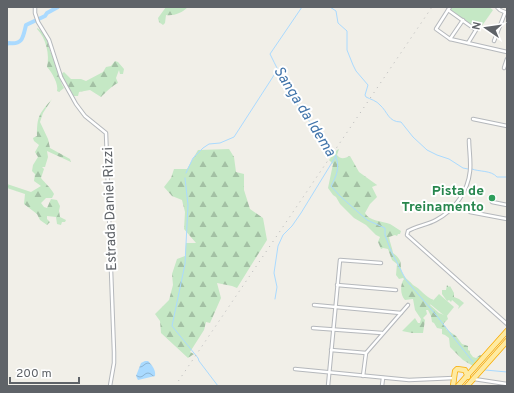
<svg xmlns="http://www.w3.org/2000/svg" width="514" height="393" viewBox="0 0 514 393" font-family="Overpass,sans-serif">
<defs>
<pattern id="forest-firs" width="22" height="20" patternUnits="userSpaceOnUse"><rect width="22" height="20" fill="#c5e8c5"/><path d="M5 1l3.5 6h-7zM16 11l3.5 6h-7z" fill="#a3c0a4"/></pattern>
<pattern id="water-waves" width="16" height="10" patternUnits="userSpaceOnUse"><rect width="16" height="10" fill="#aadaff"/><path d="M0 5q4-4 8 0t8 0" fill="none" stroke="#8eb4d2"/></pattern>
</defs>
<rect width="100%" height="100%" fill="#f1efe8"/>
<g fill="url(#forest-firs)">
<path d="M166,7H188C182,13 174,16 166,15L165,23L163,25L159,22L158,18Z"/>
<path d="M37,28C49,35 47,44 52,55C52,57 54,59 55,61C59,70 59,80 64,88L59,92L57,91C59,85 52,72 47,67C50,55 46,38 37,29Z"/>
<path d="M115,61L118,62L124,69L123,74H120L119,70L116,78L118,83C113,85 105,93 101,97L90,90L79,92L78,96H73L61,74L64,72L71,79H81L86,81L103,72L106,67L111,66Z"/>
<path d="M52,99L43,113L40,122L48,139L50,148L70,159L71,162L47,151L48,157L45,167H42L44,169L41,178C45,183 51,188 54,194L52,198H46L41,203L44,207L47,208L51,199L57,200L60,206L59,211L60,217L66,220L65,222H62L61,225L57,224L56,217L47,216V219L50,222L47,225L40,220L37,214L24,204L25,194L7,188V184L31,192L41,186L34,181L35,174L32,171L33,165L38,157L35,152L39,145L34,141L33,138L37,136C37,116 39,114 52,99Z"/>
<polygon points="229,149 234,157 236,172 244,174 244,190 250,209 263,218 267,240 237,288 232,286 217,283 221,298 210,323 206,322 204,330 190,352 194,354 188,358 161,333 160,321 155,314 169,300 173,285 172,274 177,259 185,256 186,243 196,243 184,229 185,212 182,200 172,196 164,187 171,178 174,169 187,169 198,150"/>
<path d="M339,149L337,155C341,160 345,158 350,156L359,172L377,185L372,187L377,197L370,204L365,213C369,221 382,221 390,224C394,226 397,229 401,231L400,234H398L397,236L395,235L389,237C390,243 392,247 393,253C406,263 397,264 404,276C407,280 410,281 413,285C421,289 425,297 434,300L430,305L439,313L447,316L448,319L444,323V326L446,327V329L456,336L462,344L468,346V350L470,351V353L473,357L476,358L480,355H482L473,366L463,360L450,347L449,338L445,335L442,334V329L437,328L434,323L432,322L431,316L428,310H426L427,314L423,318L425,320L423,333H412L402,331L415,318L418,323H420L421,319L415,310L413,299L405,300C400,295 400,284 404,279L403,278L399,279L396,275L397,264L392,260L388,249L383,248L381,249L378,242L380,237L376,235L366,225L354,218L340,204L336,197L333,195L328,188L333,164L329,160L337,150Z"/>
<polygon points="447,285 449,287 450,286 454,293 454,297 459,299 464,303 458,309 459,306 452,300 451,302 449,300 447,301 442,294 442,290 446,290"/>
</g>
<g fill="#c5e8c5">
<polygon points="452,7 489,7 493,10 479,30 450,10"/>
<polygon points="439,294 454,307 446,317 430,304"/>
</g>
<path fill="url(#water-waves)" d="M145,361H148C152,365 156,370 155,376L138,380L136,376L141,363Z"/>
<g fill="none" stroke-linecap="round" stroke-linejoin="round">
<g stroke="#aadaff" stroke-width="1">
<path d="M302,7L270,54C281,76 292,99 307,118C314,128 332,146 336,157C340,168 336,177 331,186L340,196L367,220L385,228V235L391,251L406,280L436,315L473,362"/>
<path d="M330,7L336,11L338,23L347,31V50L353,65L356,71L368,85L365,95L366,97C370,99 377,101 380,105C388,112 388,122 401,122L413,137L427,150L437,155L449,159L463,168L468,169"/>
<path d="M472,169C479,172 491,170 497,177H507"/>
<polyline points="186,173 193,158 203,148 209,144 220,143 234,137 278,69"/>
<polyline points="185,178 188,205 185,264 172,326 198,358 199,361 218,386"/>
<polyline points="275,299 277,287 274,273 278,246 283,235 292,226 301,213 336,156"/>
<polyline points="485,370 507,372"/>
</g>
<path stroke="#aadaff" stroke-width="4" d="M7,44L9,43C23,45 23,37 26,25L45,16L47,13L58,7"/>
<defs>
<g id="minor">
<polyline points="35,7 35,13 38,22 49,40 61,77 76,104 85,116 106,133 114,352 114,363 110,386"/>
<polyline points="450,7 436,29 450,39 507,52"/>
<polyline points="497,7 500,10 507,13"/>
<polyline points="448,10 476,30 468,43"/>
<polyline points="450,39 463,20"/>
<polyline points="494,41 505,13"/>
<polyline points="504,68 507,59"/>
<polyline points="473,119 507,126"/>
<path d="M469,140C469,150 471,160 470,171C468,191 455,210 436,220C427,225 416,226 408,231L407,235L507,324"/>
<polyline points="491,199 492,202 507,205"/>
<polyline points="470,212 507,219"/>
<polyline points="337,285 396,290"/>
<polyline points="314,305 401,313"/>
<polyline points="313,328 382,333"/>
<polyline points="331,350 366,353"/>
<polyline points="295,369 409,380 454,378"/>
<polyline points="363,376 366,353 408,305"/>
<polyline points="474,379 507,384"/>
<polyline points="328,386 340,260 381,263"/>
<polyline points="382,386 383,378"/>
</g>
<g id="trunk">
<polyline points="453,386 455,371 457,369 465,370 468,377"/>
<polyline points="458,386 507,331"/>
<polyline points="467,386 507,341"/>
</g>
</defs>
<use href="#minor" stroke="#b5b8bc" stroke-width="4.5"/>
<use href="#trunk" stroke="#f9ab00" stroke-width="6"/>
<use href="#minor" stroke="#fff" stroke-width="2.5"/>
<use href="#trunk" stroke="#feeaa1" stroke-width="4.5"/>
<polyline stroke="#b6b7b8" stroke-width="1" stroke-dasharray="1 5" stroke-linecap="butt" points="175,386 432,7"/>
</g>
<circle fill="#2e9e5b" stroke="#fff" stroke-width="1.5" cx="492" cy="198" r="4"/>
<g text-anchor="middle" stroke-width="4" stroke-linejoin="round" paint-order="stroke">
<g font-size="14" font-weight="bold" fill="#27864d" stroke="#fff" text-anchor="end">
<text x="484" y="195">Pista de<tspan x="484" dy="16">Treinamento</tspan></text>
</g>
<g font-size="14" fill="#5f6368" stroke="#fff">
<text transform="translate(109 209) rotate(-92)" y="5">Estrada Daniel Rizzi</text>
</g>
<g font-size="15" font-style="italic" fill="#4174aa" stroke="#fff">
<text transform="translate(305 111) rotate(58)" y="5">Sanga da Idema</text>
</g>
</g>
<rect width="514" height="393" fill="none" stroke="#5f6368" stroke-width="16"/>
<g transform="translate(486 28) rotate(283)" stroke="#ffffff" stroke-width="3" paint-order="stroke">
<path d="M0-3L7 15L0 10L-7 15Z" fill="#5f6368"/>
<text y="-6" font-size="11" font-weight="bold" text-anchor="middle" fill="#5f6368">N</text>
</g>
<path d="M10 377v6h69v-6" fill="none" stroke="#5f6368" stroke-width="2"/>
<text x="16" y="377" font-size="12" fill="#5f6368" stroke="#ffffff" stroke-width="3" paint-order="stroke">200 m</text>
</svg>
